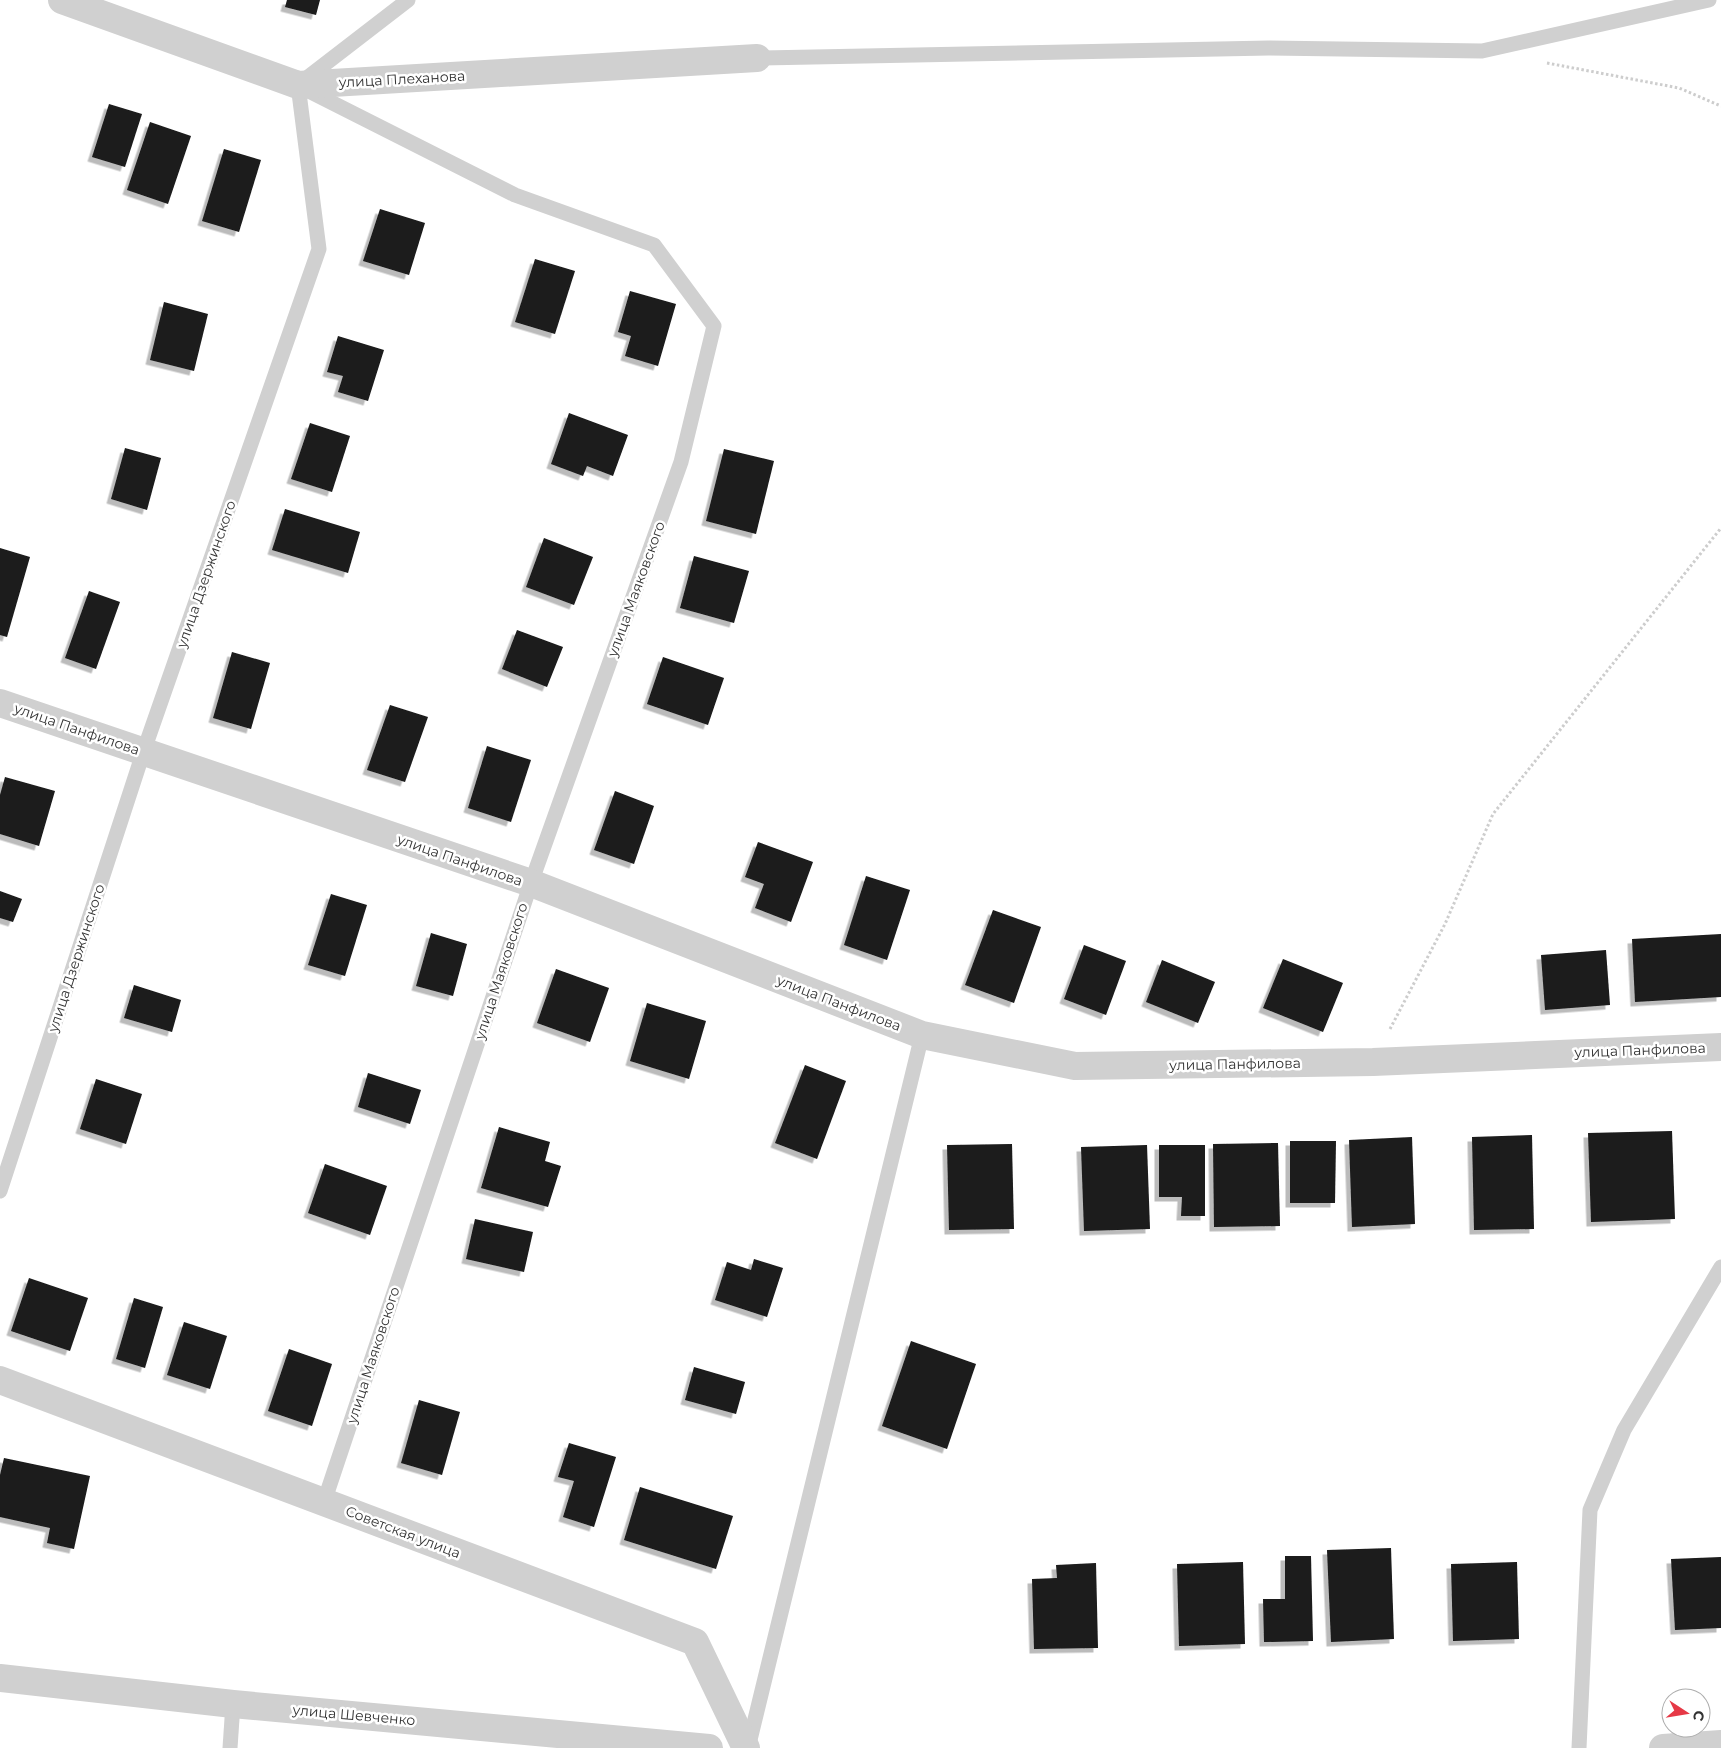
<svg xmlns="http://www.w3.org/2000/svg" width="1721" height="1748" viewBox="0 0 1721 1748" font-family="Montserrat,sans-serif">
<defs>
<filter id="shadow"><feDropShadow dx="-4.5" dy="4.5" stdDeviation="0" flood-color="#0004"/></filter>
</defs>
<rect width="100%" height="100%" fill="#fff"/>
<g fill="#1a1a1a" filter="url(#shadow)">
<polygon points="287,0 320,0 316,15 285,7"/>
<polygon points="109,104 142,114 125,167 92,157"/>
<polygon points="150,122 191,136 168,204 127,190"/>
<polygon points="224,149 261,160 239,232 202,221"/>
<polygon points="380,209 425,223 409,275 363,261"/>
<polygon points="535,259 575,271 555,334 515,322"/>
<polygon points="630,291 676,304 658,366 625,356 631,336 618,332"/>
<polygon points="164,302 208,314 194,371 150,360"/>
<polygon points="338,336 384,350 368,401 338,392 343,376 327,372"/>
<polygon points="569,413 628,435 613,476 587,466 583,476 551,464"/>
<polygon points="310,423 350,436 332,492 291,479"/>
<polygon points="125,448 161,458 147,510 111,499"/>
<polygon points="724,449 774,461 756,534 706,521"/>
<polygon points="285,509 360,532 348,573 272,550"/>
<polygon points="544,538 593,557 574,605 526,587"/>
<polygon points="0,548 30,557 7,637 0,635"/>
<polygon points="694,556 749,571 734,623 680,608"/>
<polygon points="89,591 120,602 96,669 65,658"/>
<polygon points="517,630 563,647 547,687 502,669"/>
<polygon points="232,652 270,663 251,729 213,718"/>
<polygon points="663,657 724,678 708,725 647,704"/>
<polygon points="390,705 428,717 405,782 367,770"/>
<polygon points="487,746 531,760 511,822 468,808"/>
<polygon points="5,777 55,791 39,846 0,834 0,795"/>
<polygon points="615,791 654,806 634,864 594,850"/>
<polygon points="758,842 813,862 791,922 755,908 764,884 745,877"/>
<polygon points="866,876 910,890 887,960 844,945"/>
<polygon points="0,891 22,899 13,922 0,918"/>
<polygon points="331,894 367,905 345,976 308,965"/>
<polygon points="993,910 1041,927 1014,1003 965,985"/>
<polygon points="431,933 467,944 453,996 416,986"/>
<polygon points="1721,934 1721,997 1635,1002 1632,939"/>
<polygon points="1084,945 1126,961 1106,1015 1064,999"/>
<polygon points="1606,950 1610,1005 1545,1010 1541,955"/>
<polygon points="1283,959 1343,983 1323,1032 1263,1008"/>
<polygon points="1162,960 1215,982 1198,1023 1146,1002"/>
<polygon points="556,969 609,988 590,1042 537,1023"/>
<polygon points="134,985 181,1000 172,1032 124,1018"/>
<polygon points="647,1003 706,1021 689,1079 630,1061"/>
<polygon points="805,1065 846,1081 817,1159 775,1143"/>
<polygon points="368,1073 421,1090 410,1124 358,1107"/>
<polygon points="96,1079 142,1094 126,1144 80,1129"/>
<polygon points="499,1127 550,1142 545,1161 561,1166 548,1207 481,1188"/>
<polygon points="1672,1131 1675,1219 1591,1222 1588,1133"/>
<polygon points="1532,1135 1534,1229 1474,1230 1472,1137"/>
<polygon points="1412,1137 1415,1224 1352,1227 1349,1140"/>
<polygon points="1290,1141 1336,1141 1335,1203 1290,1203"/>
<polygon points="1278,1143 1280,1226 1214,1227 1213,1144"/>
<polygon points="1012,1144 1014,1229 949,1230 947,1145"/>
<polygon points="1147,1145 1150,1229 1084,1231 1081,1147"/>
<polygon points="1159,1145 1205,1145 1205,1216 1181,1216 1182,1197 1159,1197"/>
<polygon points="325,1164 387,1186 370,1235 308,1213"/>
<polygon points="475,1219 533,1232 524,1272 466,1259"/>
<polygon points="754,1259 783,1268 767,1317 715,1300 727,1262 751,1270"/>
<polygon points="29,1278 88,1298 70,1351 11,1331"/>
<polygon points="134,1298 163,1307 145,1368 116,1359"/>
<polygon points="184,1322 227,1336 210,1389 167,1375"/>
<polygon points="911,1341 976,1364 947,1449 882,1426"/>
<polygon points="289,1349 332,1364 312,1426 268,1411"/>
<polygon points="694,1367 745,1382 736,1414 685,1400"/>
<polygon points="419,1400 460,1412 442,1475 401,1463"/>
<polygon points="569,1443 616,1457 594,1527 563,1517 574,1481 558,1477"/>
<polygon points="4,1458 90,1476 74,1549 47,1543 50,1528 0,1517 0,1475"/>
<polygon points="640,1487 733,1516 716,1569 624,1540"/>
<polygon points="1391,1548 1394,1639 1331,1642 1327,1550"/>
<polygon points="1285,1556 1311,1556 1313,1641 1264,1642 1263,1599 1285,1599"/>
<polygon points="1721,1557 1721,1628 1675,1630 1671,1559"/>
<polygon points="1243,1562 1245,1644 1179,1646 1177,1564"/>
<polygon points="1517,1562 1519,1639 1453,1641 1451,1564"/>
<polygon points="1096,1563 1098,1648 1034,1649 1032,1579 1057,1578 1056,1565"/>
</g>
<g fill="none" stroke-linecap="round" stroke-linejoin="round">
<g stroke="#cdcdcd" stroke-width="3" stroke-dasharray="2.5 2.5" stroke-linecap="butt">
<polyline points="1547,63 1679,88 1721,106"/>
<polyline points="1390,1029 1445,924 1493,814 1721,528"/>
</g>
<g stroke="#d0d0d0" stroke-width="15">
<polyline points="757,58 1269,48 1482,51 1709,0"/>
<polyline points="303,81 408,0"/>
<polyline points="303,88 515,195 654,245 714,326 681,462 531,883 324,1502"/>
<polyline points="0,1191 143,753 319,249 298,85"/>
<polyline points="230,1748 233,1704"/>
<polyline points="748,1748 922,1035"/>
<polyline points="1579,1748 1590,1510 1624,1430 1721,1267"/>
</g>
<g stroke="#d0d0d0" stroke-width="28">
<polyline points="62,0 298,85 757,58"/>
<polyline points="0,703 531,883 922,1035 1075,1066 1373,1062 1721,1047"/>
<polyline points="0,1380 695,1642 746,1748"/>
<polyline points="0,1678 233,1704 709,1748"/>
<polyline points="1663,1748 1721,1744"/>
</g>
</g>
<g text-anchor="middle" stroke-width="5" stroke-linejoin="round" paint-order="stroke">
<g font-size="14" fill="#333" stroke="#fff">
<text transform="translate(402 79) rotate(-3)" y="5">улица Плеханова</text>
<text transform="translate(206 574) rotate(-71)" y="5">улица Дзержинского</text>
<text transform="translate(636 589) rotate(-70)" y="5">улица Маяковского</text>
<text transform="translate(77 729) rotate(19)" y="5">улица Панфилова</text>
<text transform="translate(460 860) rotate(19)" y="5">улица Панфилова</text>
<text transform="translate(76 958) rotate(-72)" y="5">улица Дзержинского</text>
<text transform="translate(501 971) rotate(-72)" y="5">улица Маяковского</text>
<text transform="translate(839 1003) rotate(21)" y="5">улица Панфилова</text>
<text transform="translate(1640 1050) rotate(-2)" y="5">улица Панфилова</text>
<text transform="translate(1235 1064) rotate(-1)" y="5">улица Панфилова</text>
<text transform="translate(373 1355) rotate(-72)" y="5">улица Маяковского</text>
<text transform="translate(403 1532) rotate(21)" y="5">Советская улица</text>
<text transform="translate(354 1715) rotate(5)" y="5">улица Шевченко</text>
</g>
</g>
<g transform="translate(1686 1713) rotate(102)"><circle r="24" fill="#ffffff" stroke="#adadad"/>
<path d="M0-4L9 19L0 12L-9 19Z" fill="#e63946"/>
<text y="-8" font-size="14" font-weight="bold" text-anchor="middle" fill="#333333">С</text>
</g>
</svg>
